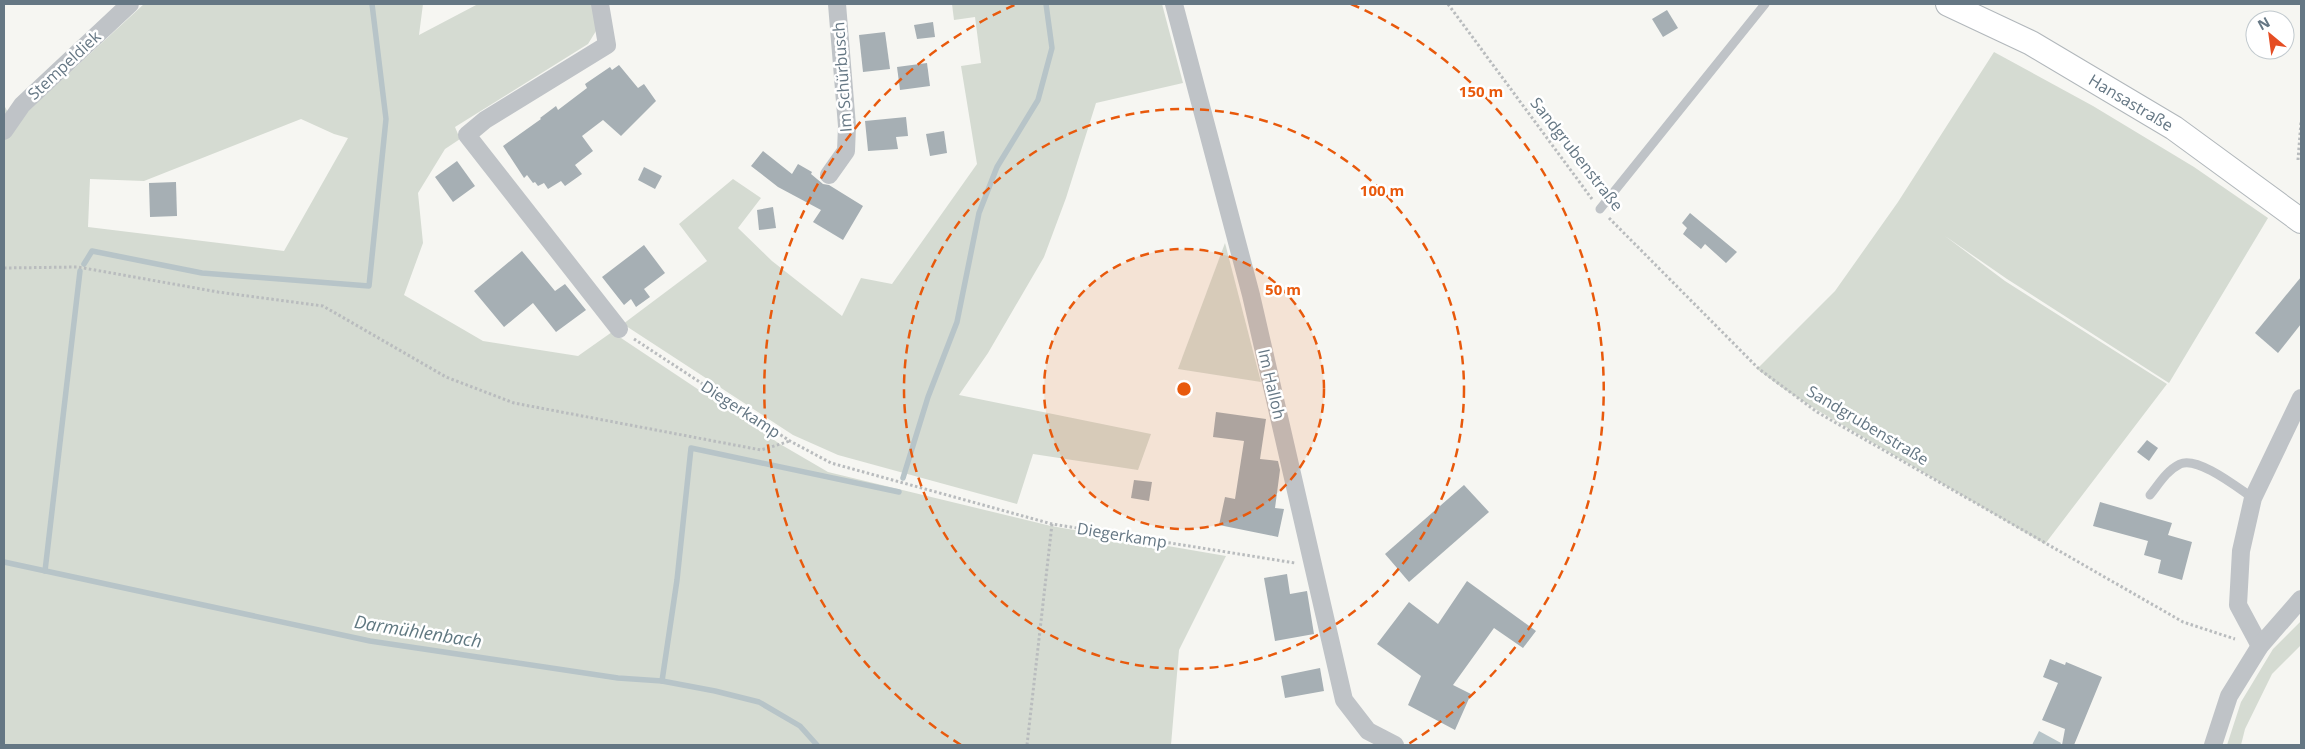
<svg xmlns="http://www.w3.org/2000/svg" width="2305" height="749" viewBox="0 0 2305 749" font-family="'Open Sans',sans-serif">
<rect width="100%" height="100%" fill="#f6f6f2"/>
<g fill="#d5dbd2" fill-rule="evenodd">
<path d="M144,4H423L419,35L478,4H595L596,31L588,44L455,127L460,139L445,149L418,193L423,243L404,295L483,341L578,356L612,332L780,444L828,472L1051,526L1226,556L1179,650L1171,745H4V105L14,124ZM301,119L334,134L348,138L284,251L88,227L90,179L144,181Z"/>
<polygon points="952,4 1162,4 1183,83 1096,103 1066,198 1044,257 988,353 959,395 1151,434 1138,470 1033,454 1017,504 838,455 793,435 623,324 707,261 679,224 733,179 761,198 738,228 772,261 842,316 861,278 892,284 977,164 961,66 981,63 975,17 954,20"/>
<polygon points="1994,52 2093,106 2194,167 2268,218 2169,383 2007,279 1945,236 2005,281 2167,384 2045,544 1817,410 1784,389 1757,369 1835,291 1898,202"/>
<polygon points="1225,243 1261,382 1178,369"/>
<polygon points="2301,621 2301,645 2272,674 2245,729 2241,745 2227,745 2241,702 2273,649"/>
</g>
<polygon fill="#b7c4c8" points="2039,731 2061,743 2060,745 2032,745"/>
<g fill="none" stroke-linecap="round" stroke-linejoin="round">
<g stroke="#b7c4c8" stroke-width="5.5">
<polyline points="84,264 92,251 202,273 369,286 386,119 372,4"/>
<polyline points="903,478 928,397 957,322 979,213 997,167 1038,100 1052,48 1046,4"/>
<polyline points="4,562 370,641 618,678 662,681 715,691 759,702 800,726 817,745"/>
<polyline points="45,571 80,271"/>
<polyline points="662,681 677,580 691,448 899,492"/>
</g>
</g>
<g fill="#a6afb4">
<polygon points="1667,10 1678,28 1663,37 1652,19"/>
<polygon points="933,22 935,37 917,39 914,25"/>
<polygon points="885,32 890,69 863,72 859,35"/>
<polygon points="927,63 930,86 900,90 897,67"/>
<polygon points="619,65 638,88 644,84 656,101 621,136 603,120 582,136 593,151 575,165 582,174 565,186 561,181 548,189 544,183 538,186 535,182 533,183 527,175 524,178 503,146 541,119 540,118 556,106 558,110 587,88 585,84 610,67 612,70"/>
<polygon points="906,117 908,136 896,137 898,149 868,151 865,121"/>
<polygon points="944,131 947,153 930,156 926,134"/>
<polygon points="763,151 792,174 798,164 812,172 811,174 823,184 829,185 863,206 843,240 813,222 821,210 778,187 751,166"/>
<polygon points="457,161 475,186 453,202 435,177"/>
<polygon points="644,167 662,176 655,189 638,180"/>
<polygon points="176,182 177,216 150,217 149,183"/>
<polygon points="773,207 776,228 759,230 757,210"/>
<polygon points="1690,213 1737,252 1726,263 1705,244 1701,249 1683,234 1687,228 1682,223"/>
<polygon points="644,245 665,273 644,289 650,297 636,307 631,299 624,305 602,277"/>
<polygon points="522,251 555,291 565,284 586,310 556,332 533,303 504,327 474,291"/>
<polygon points="2301,277 2301,324 2278,353 2255,333"/>
<polygon points="1216,412 1266,419 1260,459 1278,461 1280,470 1275,508 1284,509 1278,537 1219,525 1225,497 1235,499 1244,441 1213,437"/>
<polygon points="2147,440 2158,448 2149,461 2137,452"/>
<polygon points="1134,480 1152,482 1149,501 1131,498"/>
<polygon points="1464,485 1489,512 1409,582 1385,554"/>
<polygon points="2100,502 2172,523 2168,535 2192,542 2182,580 2158,573 2161,560 2144,555 2148,541 2093,526"/>
<polygon points="1287,574 1290,594 1307,591 1314,634 1275,641 1264,578"/>
<polygon points="1467,581 1536,631 1523,648 1494,628 1453,685 1471,694 1455,730 1408,705 1421,676 1377,644 1409,602 1438,624"/>
<polygon points="2050,659 2065,665 2066,662 2102,677 2074,745 2062,745 2065,729 2042,720 2058,683 2043,677"/>
<polygon points="1320,668 1324,691 1285,698 1281,676"/>
</g>
<g fill="none" stroke-linecap="round" stroke-linejoin="round">
<defs>
<g id="secondary">
<path id="s1" d="M1948,4L2031,43L2174,128L2301,221"/>
</g>
</defs>
<use href="#secondary" stroke="#b1b7bb" stroke-width="26"/>
<g stroke="#b9bcbe" stroke-width="3" stroke-dasharray="2.5 2.5" stroke-linecap="butt">
<polyline points="1448,4 1592,199"/>
<polyline points="2298,160 2301,122"/>
<polyline points="1609,218 1759,369 1817,412 2183,622 2235,639"/>
<polyline points="4,268 78,267 218,292 323,306 446,377 514,403 761,450 790,441"/>
<polyline points="634,339 790,441 831,463 1052,524 1295,563"/>
<polyline points="1027,745 1052,524"/>
</g>
<g stroke="#bfc3c7" stroke-width="9">
<polyline points="1600,209 1765,4"/>
<path d="M2150,495C2159,484 2166,471 2180,464C2198,456 2238,488 2253,498"/>
</g>
<g stroke="#bfc3c7" stroke-width="18">
<polyline points="600,4 607,45 485,120 467,135 619,329"/>
<polyline points="1174,4 1251,295 1344,700 1368,731 1395,745"/>
<polyline points="4,131 22,105 130,4"/>
<polyline points="829,175 846,151 847,126 837,4"/>
<polyline points="2260,646 2238,605 2241,551 2253,498 2301,398"/>
<polyline points="2213,745 2229,696 2260,646 2301,599"/>
</g>
<use href="#secondary" stroke="#fff" stroke-width="24"/>
</g>
<circle cx="1184" cy="389" r="140" fill="#e8590c" fill-opacity=".12"/>
<g fill="none" stroke="#e8590c" stroke-width="2.5" stroke-dasharray="9 6">
<circle cx="1184" cy="389" r="140"/>
<circle cx="1184" cy="389" r="280"/>
<path d="M961 745A420 420 0 0 1 1017 4M1351 4A420 420 0 0 1 1407 745"/>
</g>
<g text-anchor="middle" stroke-width="5" stroke-linejoin="round" paint-order="stroke">
<g font-size="16" fill="#657784" stroke="#fff">
<text transform="translate(64 65) rotate(-43)" y="6">Stempeldiek</text>
<text transform="translate(842 77) rotate(-94)" y="6">Im Schürbusch</text>
<text dy="6" stroke="none"><textPath href="#s1" startOffset="208">Hansastraße</textPath></text>
<text transform="translate(1577 154) rotate(52)" y="6">Sandgrubenstraße</text>
<text transform="translate(1272 384) rotate(77)" y="6">Im Halloh</text>
<text transform="translate(741 409) rotate(33)" y="6">Diegerkamp</text>
<text transform="translate(1868 425) rotate(31)" y="6">Sandgrubenstraße</text>
<text transform="translate(1122 535) rotate(9)" y="6">Diegerkamp</text>
</g>
<g font-size="18" font-style="italic" fill="#607881" stroke="#fff">
<text transform="translate(418 632) rotate(9)" y="6">Darmühlenbach</text>
</g>
</g>
<circle cx="1184" cy="389" r="8" fill="#e8590c" stroke="#fff" stroke-width="2.5"/>
<g font-size="15" text-anchor="middle" font-weight="bold" fill="#e8590c" stroke="#fff" stroke-width="5" stroke-linejoin="round" paint-order="stroke">
<text x="1481" y="97">150 m</text>
<text x="1382" y="196">100 m</text>
<text x="1283" y="295">50 m</text>
</g>
<rect width="2305" height="749" fill="none" stroke="#657784" stroke-width="10"/>
<g transform="translate(2270 35) rotate(331)"><circle r="24" fill="#ffffff" stroke="#c1c9ce"/>
<path d="M0-4L9 19L0 12L-9 19Z" fill="#e54d23"/>
<text y="-8" font-size="14" font-weight="bold" text-anchor="middle" fill="#657784">N</text>
</g>
</svg>
